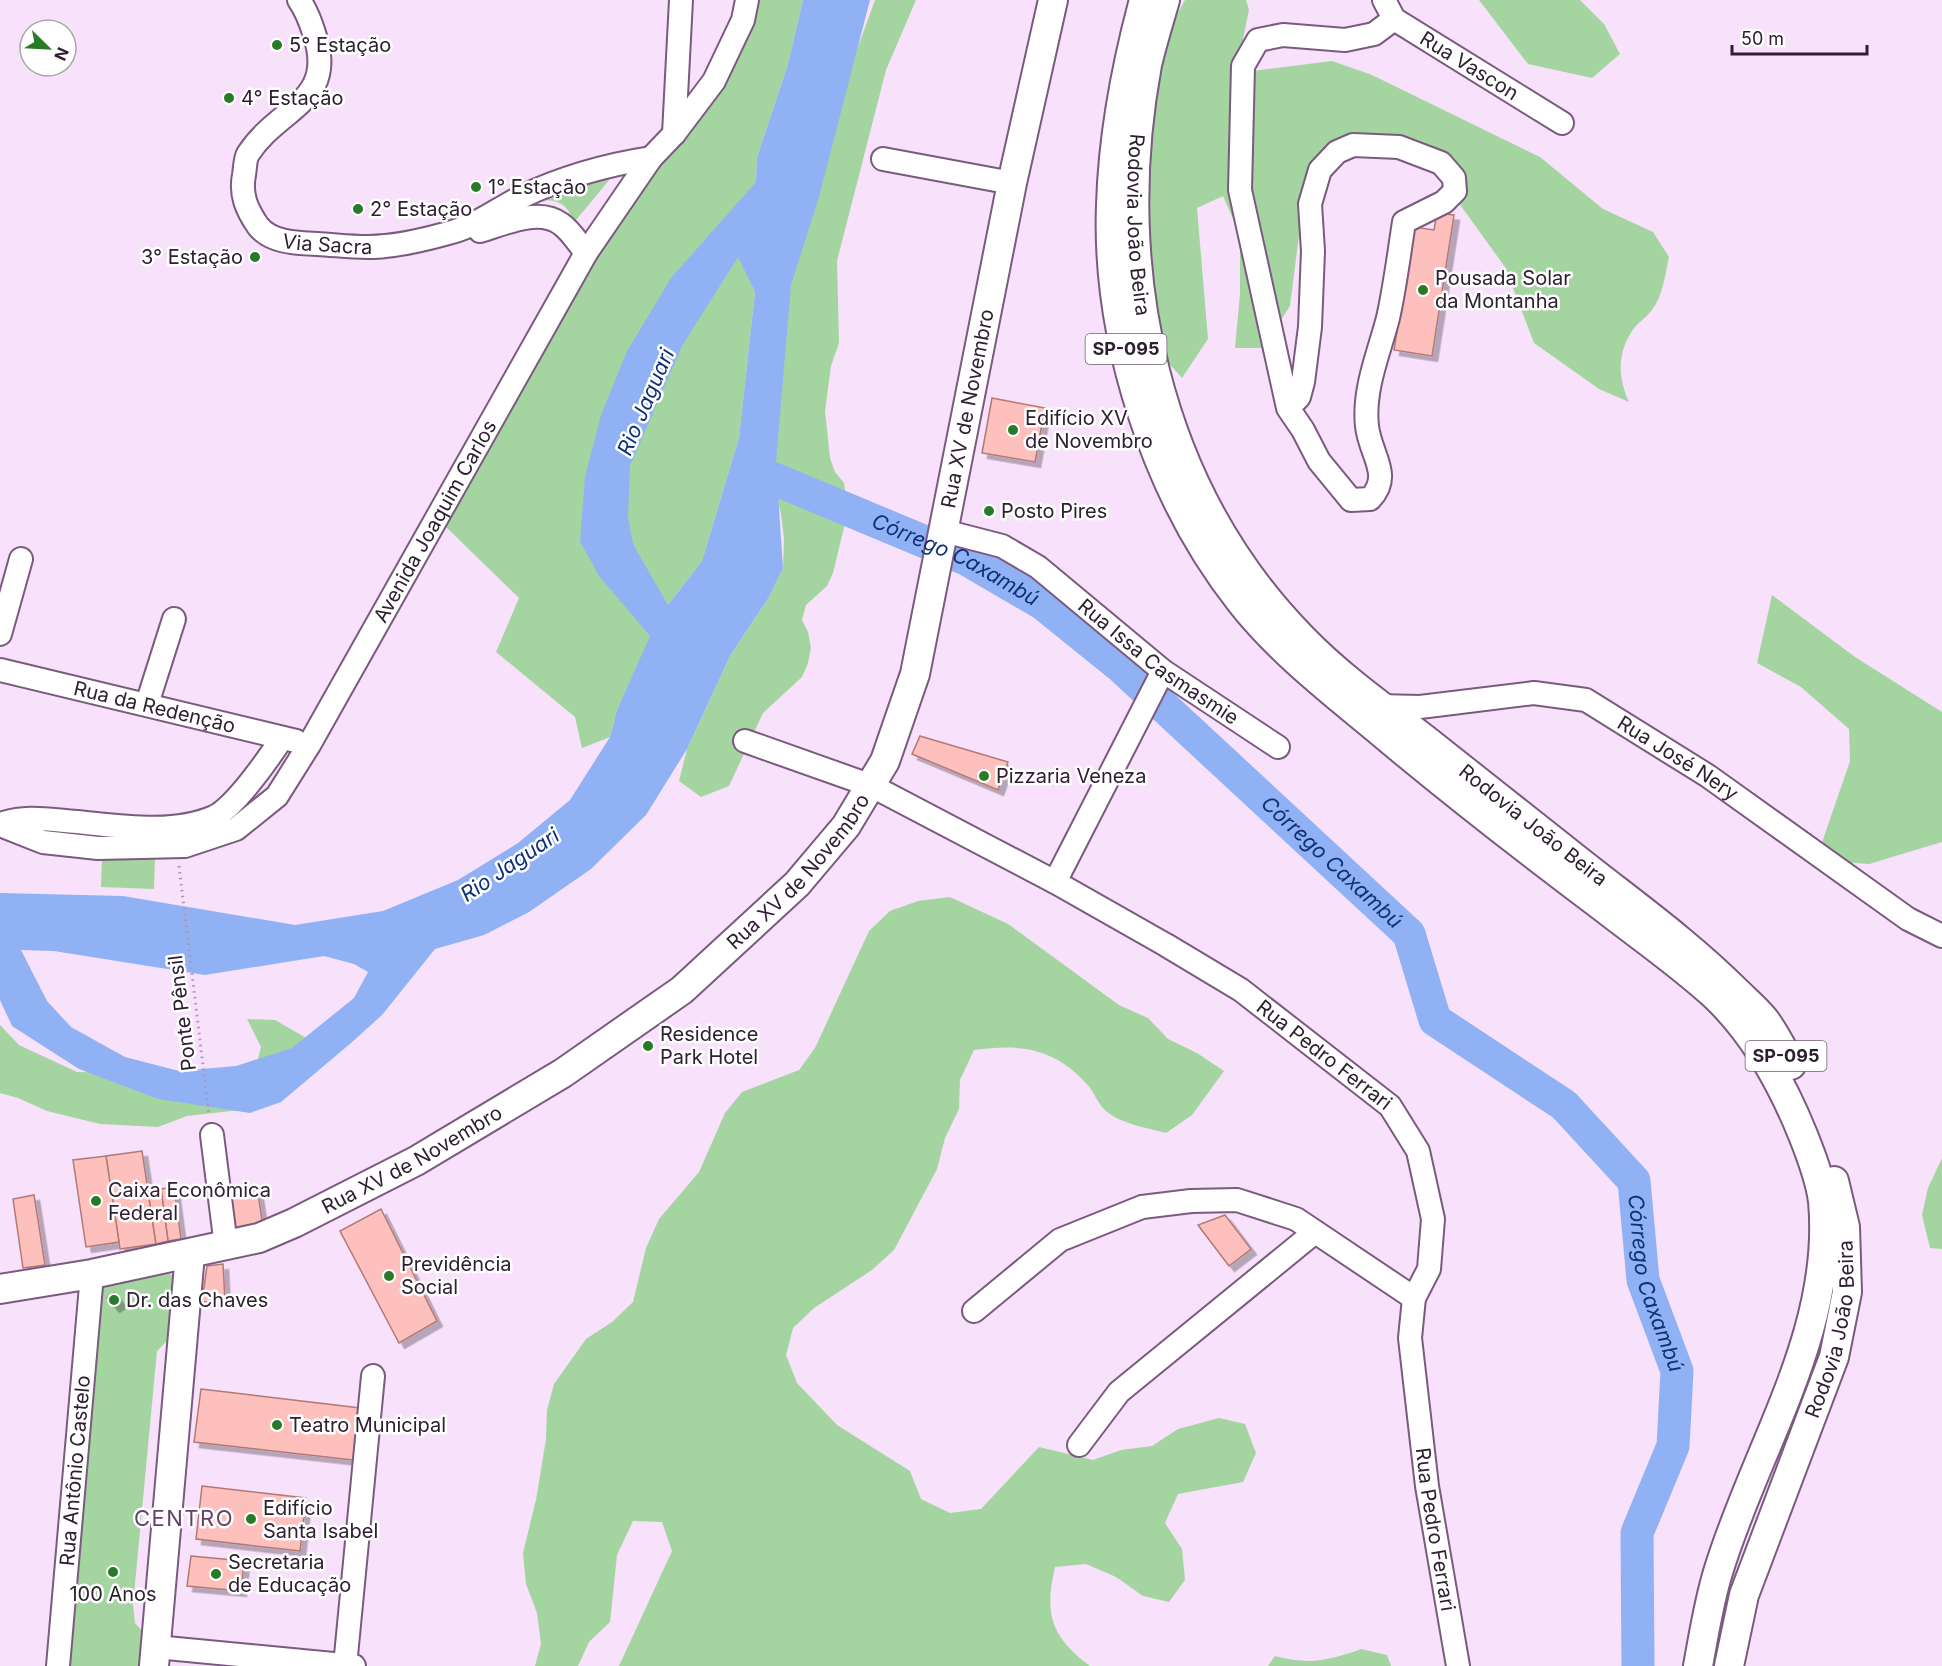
<svg xmlns="http://www.w3.org/2000/svg" width="1942" height="1666" viewBox="0 0 1942 1666" font-family="Inter,sans-serif">
<defs>
<filter id="shadow"><feDropShadow dx="5.5" dy="5.5" stdDeviation="0" flood-color="#0004"/></filter>
</defs>
<rect width="100%" height="100%" fill="#f8e1fb"/>
<g fill="#a4d5a0">
<polygon points="754,0 803,0 788,64 757,157 756,182 738,256 755,292 739,438 702,561 661,614 617,710 610,737 582,748 575,717 496,652 519,598 445,526 497,418"/>
<polygon points="875,0 916,0 886,70 837,261 839,343 831,366 825,411 830,458 835,472 844,483 848,511 833,573 827,586 806,605 802,620 808,632 811,648 808,663 802,677 763,713 729,786 701,797 679,781 687,749 730,656 769,597 783,568 784,539 781,514 769,470 780,282 834,113"/>
<path d="M1185,0H1246L1249,10L1243,39L1252,71L1332,61L1372,75L1540,157L1603,209L1653,232L1669,257C1665,275 1663,295 1652,310C1646,318 1637,323 1632,331C1617,354 1618,378 1629,402L1599,389L1534,343L1505,267L1440,177L1381,150L1343,141L1318,169L1299,235L1290,306L1263,348H1235L1240,294V235L1223,196L1197,208L1208,339L1182,378L1140,331L1138,216L1166,35Z"/>
<polygon points="1479,0 1580,0 1604,24 1620,54 1592,78 1528,64"/>
<path d="M611,173L610,179L576,220H573C566,200 552,199 534,201Z"/>
<polygon points="1772,595 1855,657 1942,712 1942,842 1869,864 1816,860 1850,761 1849,729 1801,687 1757,663"/>
<polygon points="102,857 155,858 154,889 101,887"/>
<path d="M950,897L1008,924L1119,1005L1148,1018L1168,1039L1197,1053L1224,1071L1192,1115L1166,1133C1148,1128 1121,1124 1106,1111C1098,1104 1094,1092 1087,1084C1053,1047 1021,1044 974,1050L960,1080L959,1109L945,1138L937,1169L894,1250L872,1270L814,1308L793,1328L786,1355L797,1383L837,1425L910,1471L921,1499L950,1513L981,1509L1039,1447L1093,1460L1121,1450L1152,1446L1178,1429L1219,1418L1245,1424L1256,1453L1243,1482L1178,1494L1165,1523L1182,1549L1185,1580L1169,1602L1143,1596L1116,1577L1086,1564L1055,1567C1044,1614 1051,1637 1090,1666H619L672,1551L662,1522L633,1521L617,1555L610,1622L589,1642L578,1666H535L541,1644L537,1613L526,1584L523,1553L536,1500L546,1439L547,1410L554,1384L586,1339L612,1322L633,1302L646,1248L659,1219L699,1172L725,1113L742,1092L799,1070L815,1048L869,931L890,911L918,901Z"/>
<polygon points="247,1019 275,1020 329,1051 249,1109 187,1116 158,1127 100,1124 47,1111 18,1098 0,1093 0,1025 19,1045 77,1072 254,1075 261,1047"/>
<polygon points="1942,1158 1942,1249 1930,1248 1922,1215 1928,1188"/>
<polygon points="169,1274 174,1276 172,1336 157,1351 133,1605 135,1623 145,1634 142,1666 65,1666 99,1286 104,1281"/>
<path d="M1361,1649L1387,1655L1391,1666H1268L1275,1656C1309,1665 1328,1661 1361,1649Z"/>
</g>
<path fill="#90b2f4" fill-rule="evenodd" d="M803,0H870L819,197L791,285L776,462L783,568L769,597L730,656L687,749L646,815L591,869L529,912L484,935L435,949L382,1015L351,1043L281,1102L250,1113L158,1099L79,1069L12,1026L0,1000V893L123,896L295,925L383,911L458,880L518,843L570,800L610,737L617,710L650,636L599,576L580,541L585,477L601,415L627,351L671,278L756,182L757,157L788,64ZM738,257L755,292L739,438L702,561L668,605L633,544L628,517L630,466L682,346ZM21,950L54,951L205,975L324,956L354,964L368,972L354,998L292,1048L236,1066L179,1071L125,1057L71,1027L47,1001Z"/>
<g fill="none" stroke-linecap="round" stroke-linejoin="round">
<path stroke="#90b2f4" stroke-width="33" id="s1" d="M760,473L966,559L1043,604L1121,667L1409,934L1435,1020L1564,1105L1634,1181L1643,1280L1677,1371L1673,1446L1637,1533L1638,1666"/>
</g>
<g fill="#fdc0bc" stroke="#b17a76" stroke-width="1.5" filter="url(#shadow)">
<polygon points="1437,213 1454,215 1432,356 1394,350 1414,227 1434,230"/>
<polygon points="992,398 1045,408 1035,462 982,453"/>
<polygon points="920,736 1008,762 998,790 912,754"/>
<polygon points="142,1151 156,1244 120,1249 106,1156"/>
<polygon points="106,1156 119,1242 86,1247 73,1160"/>
<polygon points="174,1187 181,1239 168,1241 161,1189"/>
<polygon points="257,1187 263,1227 234,1232 228,1192"/>
<polygon points="161,1189 168,1241 156,1244 148,1191"/>
<polygon points="34,1195 45,1265 23,1268 13,1199"/>
<polygon points="381,1209 437,1321 399,1343 340,1231"/>
<polygon points="1225,1215 1251,1249 1229,1266 1198,1225"/>
<polygon points="223,1264 225,1301 202,1302 207,1266"/>
<polygon points="114,1293 121,1302 114,1307 107,1298"/>
<polygon points="201,1389 360,1408 353,1460 194,1442"/>
<polygon points="202,1486 306,1498 300,1551 196,1539"/>
<polygon points="191,1556 244,1561 241,1591 187,1586"/>
</g>
<g fill="none" stroke-linecap="round" stroke-linejoin="round">
<defs>
<g id="minor">
<path id="s2" d="M299,0C306,10 310,20 314,33C338,102 278,107 248,154C245,159 245,169 244,175C240,195 247,210 258,226C271,243 298,243 317,244C339,245 363,249 385,246C407,244 431,238 452,232C477,225 498,209 521,197C563,177 605,165 651,158"/>
<path id="s3" d="M1384,0L1394,19L1562,123"/>
<polyline points="674,134 681,0"/>
<polyline points="883,159 1012,183"/>
<path d="M480,231C504,224 539,207 561,224C571,231 578,243 586,253"/>
<path d="M1288,408L1299,397L1303,382L1310,327L1313,251L1310,204L1320,170L1337,152L1353,145L1399,147L1441,163L1454,178L1455,191L1444,202L1404,222C1399,254 1395,287 1388,318C1379,353 1363,389 1367,426C1370,455 1393,475 1370,499L1351,500L1319,461L1303,430L1288,408L1240,190L1243,66L1258,40L1283,35L1345,40L1374,34L1394,19"/>
<path id="s4" d="M944,531L1002,546L1038,567L1163,671L1278,747"/>
<polyline points="0,634 21,559"/>
<path id="s5" d="M0,670L296,741"/>
<polyline points="147,704 174,619"/>
<path id="s6" d="M1378,706L1420,707L1534,693L1586,700L1708,776L1908,919L1942,936"/>
<path id="s7" d="M745,741L872,786L1055,882L1166,945L1241,990L1390,1106L1418,1151L1433,1219L1429,1269L1414,1298L1410,1338L1427,1486L1458,1666"/>
<path d="M0,824C28,815 48,820 77,822C119,826 173,835 214,817C235,807 269,758 282,738"/>
<path id="s8" d="M0,825L43,842L98,848L185,846L236,829L277,796L309,745L586,253L651,158L674,134L714,81L743,20L747,0"/>
<polyline points="1055,882 1163,671"/>
<polyline points="212,1135 226,1246"/>
<polyline points="974,1311 1060,1240 1142,1207 1191,1201 1237,1200 1296,1219 1414,1298"/>
<polyline points="1079,1445 1119,1392 1315,1232"/>
<polyline points="156,1647 354,1666"/>
<path id="s9" d="M58,1666L92,1274"/>
<polyline points="345,1666 373,1376"/>
</g>
<g id="major">
<path d="M1144,0C1126,67 1113,135 1111,205C1106,340 1157,496 1241,602C1278,649 1325,686 1371,724C1447,788 1524,848 1604,908C1640,936 1679,963 1713,994C1754,1032 1782,1083 1803,1135C1811,1155 1820,1178 1823,1201C1835,1332 1756,1448 1719,1569C1709,1600 1704,1634 1698,1666"/>
<path id="s10" d="M1165,0C1159,21 1152,43 1147,65C1109,268 1155,489 1303,639C1339,676 1381,706 1422,737C1473,777 1524,818 1575,858C1629,901 1687,942 1736,991C1745,1000 1756,1009 1764,1019C1775,1033 1783,1050 1791,1065"/>
<path id="s11" d="M0,1289L92,1274L259,1238L294,1223L416,1161L563,1073L682,990L797,884L846,826L885,761L915,674L1012,183L1053,0"/>
<polyline points="154,1666 190,1254"/>
<path id="s12" d="M1729,1666L1744,1595L1834,1357L1847,1292L1845,1227L1834,1181"/>
</g>
</defs>
<use href="#minor" stroke="#7b5a7f" stroke-width="26"/>
<use href="#major" stroke="#7b5a7f" stroke-width="32"/>
<polyline stroke="#ab97ad" stroke-width="3" stroke-dasharray="1.5 4.5" stroke-linecap="butt" points="179,866 209,1115"/>
<use href="#minor" stroke="#fff" stroke-width="22"/>
<use href="#major" stroke="#fff" stroke-width="28"/>
</g>
<g fill="#287b26" stroke="#fff" stroke-width="2">
<circle cx="277" cy="45" r="6"/>
<circle cx="229" cy="98" r="6"/>
<circle cx="476" cy="187" r="6"/>
<circle cx="358" cy="209" r="6"/>
<circle cx="255" cy="257" r="6"/>
<circle cx="1423" cy="290" r="6"/>
<circle cx="1013" cy="430" r="6"/>
<circle cx="989" cy="511" r="6"/>
<circle cx="984" cy="776" r="6"/>
<circle cx="648" cy="1046" r="6"/>
<circle cx="96" cy="1201" r="6"/>
<circle cx="389" cy="1276" r="6"/>
<circle cx="114" cy="1300" r="6"/>
<circle cx="277" cy="1425" r="6"/>
<circle cx="251" cy="1519" r="6"/>
<circle cx="113" cy="1572" r="6"/>
<circle cx="216" cy="1574" r="6"/>
</g>
<g text-anchor="middle" stroke-width="5" stroke-linejoin="round" paint-order="stroke">
<g fill="#fff" stroke="#6d636e" stroke-width="1.5">
<rect x="1085.5" y="334" width="81" height="30" rx="4.5"/>
<rect x="1745.5" y="1041" width="81" height="30" rx="4.5"/>
</g>
<g font-size="18" font-weight="bold" fill="#2e2030">
<text x="1126" y="355">SP-095</text>
<text x="1786" y="1062">SP-095</text>
</g>
<g font-size="20" fill="#2e2030" stroke="#fff" text-anchor="start">
<text x="289" y="52">5° Estação</text>
<text x="241" y="105">4° Estação</text>
<text x="488" y="194">1° Estação</text>
<text x="370" y="216">2° Estação</text>
<text x="243" y="264" text-anchor="end">3° Estação</text>
<text x="1435" y="285">Pousada Solar<tspan x="1435" dy="23">da Montanha</tspan></text>
<text x="1025" y="425">Edifício XV<tspan x="1025" dy="23">de Novembro</tspan></text>
<text x="1001" y="518">Posto Pires</text>
<text x="996" y="783">Pizzaria Veneza</text>
<text x="660" y="1041">Residence<tspan x="660" dy="23">Park Hotel</tspan></text>
<text x="108" y="1197">Caixa Econômica<tspan x="108" dy="23">Federal</tspan></text>
<text x="401" y="1271">Previdência<tspan x="401" dy="23">Social</tspan></text>
<text x="126" y="1307">Dr. das Chaves</text>
<text x="289" y="1432">Teatro Municipal</text>
<text x="263" y="1515">Edifício<tspan x="263" dy="23">Santa Isabel</tspan></text>
<text x="228" y="1569">Secretaria<tspan x="228" dy="23">de Educação</tspan></text>
<text x="113" y="1601" text-anchor="middle">100 Anos</text>
</g>
<g font-size="20" fill="#2e2030" stroke="#fff">
<text dy="7" stroke="none"><textPath href="#s3" startOffset="110">Rua Vascon</textPath></text>
<text dy="7" stroke="none"><textPath href="#s10" startOffset="228">Rodovia João Beira</textPath></text>
<text dy="7" stroke="none"><textPath href="#s2" startOffset="336">Via Sacra</textPath></text>
<text dy="7" stroke="none"><textPath href="#s11" startOffset="1426">Rua XV de Novembro</textPath></text>
<text dy="7" stroke="none"><textPath href="#s8" startOffset="612">Avenida Joaquim Carlos</textPath></text>
<text dy="7" stroke="none"><textPath href="#s4" startOffset="255">Rua Issa Casmasmie</textPath></text>
<text dy="7" stroke="none"><textPath href="#s5" startOffset="159">Rua da Redenção</textPath></text>
<text dy="7" stroke="none"><textPath href="#s6" startOffset="318">Rua José Nery</textPath></text>
<text dy="7" stroke="none"><textPath href="#s10" startOffset="982">Rodovia João Beira</textPath></text>
<text dy="7" stroke="none"><textPath href="#s11" startOffset="922">Rua XV de Novembro</textPath></text>
<text transform="translate(182 1013) rotate(-97)" y="7">Ponte Pênsil</text>
<text dy="7" stroke="none"><textPath href="#s7" startOffset="662">Rua Pedro Ferrari</textPath></text>
<text dy="7" stroke="none"><textPath href="#s11" startOffset="436">Rua XV de Novembro</textPath></text>
<text dy="7" stroke="none"><textPath href="#s12" startOffset="354">Rodovia João Beira</textPath></text>
<text dy="7" stroke="none"><textPath href="#s9" startOffset="196">Rua Antônio Castelo</textPath></text>
<text dy="7" stroke="none"><textPath href="#s7" startOffset="1184">Rua Pedro Ferrari</textPath></text>
</g>
<g font-size="21" font-style="italic" fill="#0e3079" stroke="#fff">
<text transform="translate(646 402) rotate(-67)" y="7">Rio Jaguari</text>
<text dy="7" stroke="none"><textPath href="#s1" startOffset="214">Córrego Caxambú</textPath></text>
<text dy="7" stroke="none"><textPath href="#s1" startOffset="700">Córrego Caxambú</textPath></text>
<text transform="translate(510 865) rotate(-34)" y="7">Rio Jaguari</text>
<text dy="7" stroke="none"><textPath href="#s1" startOffset="1258">Córrego Caxambú</textPath></text>
</g>
<g font-size="22" letter-spacing="1.5" fill="#644368" stroke="#fff">
<text x="184" y="1526">CENTRO</text>
</g>
</g>
<g transform="translate(48 48) rotate(114)"><circle r="28" fill="#ffffff" stroke="#aba6ac" stroke-width="1.5"/>
<path d="M0-4.5L10 22L0 15L-10 22Z" fill="#287b26"/>
<text y="-9" font-size="16" font-weight="bold" text-anchor="middle" fill="#2e2030">N</text>
</g>
<path d="M1732 45v9h135v-9" fill="none" stroke="#2e2030" stroke-width="3"/>
<text x="1741" y="45" font-size="18" fill="#2e2030" stroke="#ffffff" stroke-width="4.5" paint-order="stroke">50 m</text>
</svg>
